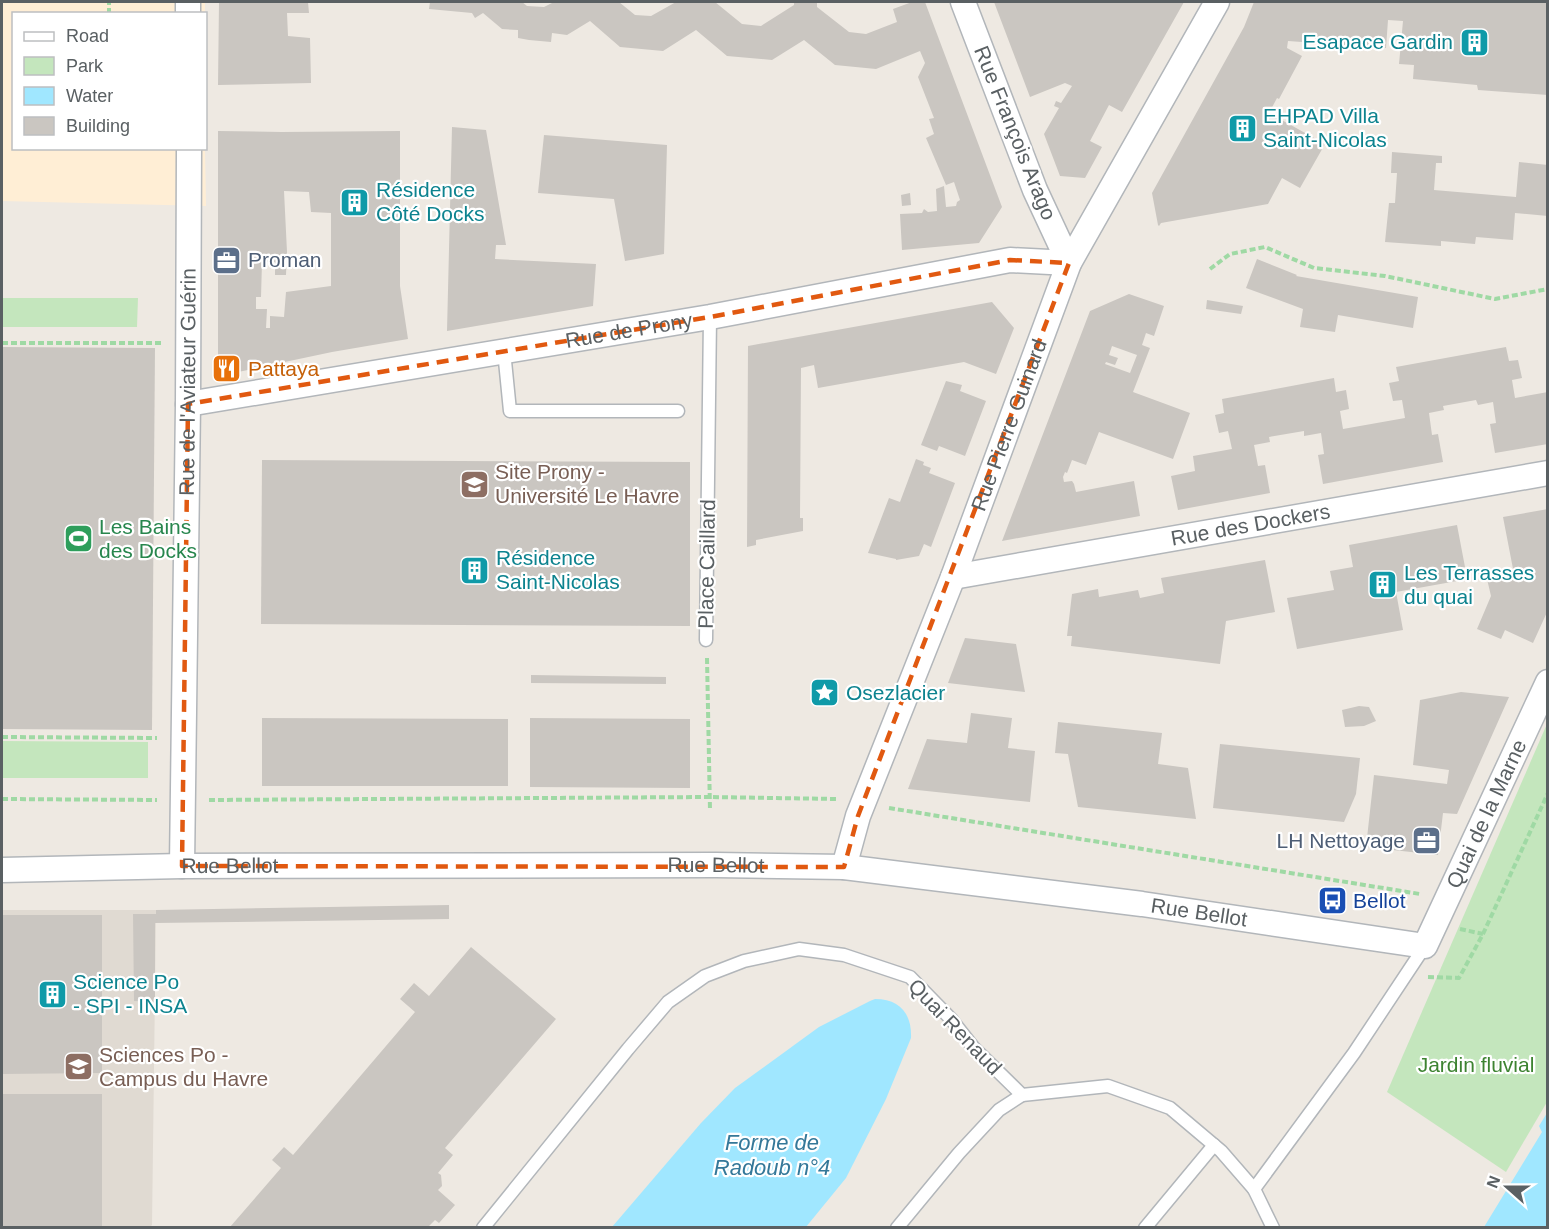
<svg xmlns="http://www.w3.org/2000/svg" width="1549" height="1229" viewBox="0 0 1549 1229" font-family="Arial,sans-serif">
<rect width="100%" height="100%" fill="#eee9e2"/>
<polygon fill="#ffeed5" points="2,2 205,2 205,13 14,14 14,148 205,149 206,206 2,201"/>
<polygon fill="#e0dad2" points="2,910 156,910 152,1225 150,1227 2,1227"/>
<g fill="#c4e6bd">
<polygon points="2,298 138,298 137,327 2,327"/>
<polygon points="1547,724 1547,1102 1506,1172 1387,1092"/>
<polygon points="2,741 148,742 148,778 2,778"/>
</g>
<g fill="#a0e7ff">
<path d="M875,999C900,999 912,1014 911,1038L886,1099L846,1178L806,1227H612L701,1123L735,1088L819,1027L870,1001Z"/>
<polygon points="1547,1113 1547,1227 1484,1227 1542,1132 1539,1126"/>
</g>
<g fill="#cac6c1" fill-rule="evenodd">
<polygon points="219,2 308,2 309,13 287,13 288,36 310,38 311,83 218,85"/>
<polygon points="430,2 522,2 527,6 544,7 554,2 619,2 635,15 651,16 676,2 715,2 742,24 761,26 794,5 794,2 817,2 817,7 849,32 866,34 897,22 893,9 912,2 925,2 1002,207 979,243 902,250 900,214 922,213 924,209 928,212 937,211 936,189 944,186 946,207 956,206 957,202 960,200 954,182 946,185 926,138 934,134 929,119 934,118 918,77 925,63 920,51 876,69 835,65 804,40 772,60 727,56 696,30 663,51 620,47 590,21 567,35 552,33 551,42 529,40 518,38 518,30 502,29 483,13 475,18 472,13 429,9"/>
<polygon points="994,2 1184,2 1122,112 1109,105 1090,141 1102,147 1085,178 1060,176 1044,134 1059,108 1054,106 1056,101 1061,103 1072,86 1065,83 1030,97"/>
<polygon points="1254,2 1548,2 1548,95 1478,90 1477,85 1413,79 1414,65 1399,64 1403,21 1388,20 1386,48 1288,41 1287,48 1302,56 1279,99 1277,98 1269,113 1325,144 1300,188 1282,178 1268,204 1161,223 1159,226 1158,225 1152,193 1244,27"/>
<polygon points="452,127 486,130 506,245 496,245 495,259 596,264 593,306 447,331"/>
<path d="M218,131L282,132L400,131V286L408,339L332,352L224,375L218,371ZM284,191L309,192L311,212L331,213V286L286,292L284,317L270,316V328H266L267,309H256V297H261L262,262H275V275H286L287,252Z"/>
<polygon points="544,135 667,145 664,254 625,261 614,199 538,193"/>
<polygon points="1392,152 1442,156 1442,163 1436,163 1434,190 1516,197 1519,162 1548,165 1548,216 1515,213 1513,240 1476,237 1475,244 1441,241 1441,246 1385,242 1389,203 1395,203 1397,173 1391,173"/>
<polygon points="910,193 911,205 902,206 901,195"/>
<polygon points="1257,259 1297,275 1296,276 1418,297 1413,328 1338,315 1335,332 1300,327 1303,309 1246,288"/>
<path d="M1129,294L1164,306L1154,336L1146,333L1142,345L1150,348L1133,392L1190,413L1173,459L1099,432L1086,465L1072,460L1067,473L1065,472L1063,477L1064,482L1072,481L1074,484L1076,492L1134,481L1140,516L1002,541L1090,311ZM1112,346L1137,355L1130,373L1105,364L1106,362L1115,365L1118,358L1109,355Z"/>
<polygon points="1207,300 1243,306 1241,314 1206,309"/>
<polygon points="992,302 1014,328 996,374 964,362 818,388 814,365 801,368 800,518 803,518 803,531 756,540 756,545 747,547 748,346"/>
<polygon points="2,347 155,348 152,730 2,729"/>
<polygon points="1506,347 1509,361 1518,360 1522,378 1512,380 1515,398 1548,392 1548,444 1495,453 1490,424 1496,423 1493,402 1478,405 1476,400 1443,406 1444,410 1429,413 1432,435 1438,434 1443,462 1323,484 1318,455 1324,454 1321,433 1304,436 1304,431 1269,437 1270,442 1254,445 1258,466 1265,465 1270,493 1178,510 1171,476 1195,471 1193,456 1232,449 1228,431 1219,433 1215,415 1224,413 1222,399 1334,378 1336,392 1346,390 1349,409 1340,411 1343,429 1405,418 1402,400 1393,401 1389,383 1399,381 1396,367"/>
<polygon points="946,381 962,385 960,391 986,401 965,456 939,446 937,451 921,445"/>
<polygon points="916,459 924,462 923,465 931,468 929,473 955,483 931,547 924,544 919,556 896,560 896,559 868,553 889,498 900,502"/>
<polygon points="262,460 690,462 690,626 261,624"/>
<polygon points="1548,509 1548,610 1533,643 1505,630 1501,639 1477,629 1491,596 1487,579 1514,574 1503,517"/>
<polygon points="1457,525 1465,567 1455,569 1457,581 1396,592 1403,630 1297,649 1287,598 1334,590 1330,571 1353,567 1349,545"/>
<polygon points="1265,560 1275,612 1226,621 1220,664 1071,646 1072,636 1067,636 1072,594 1098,589 1099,597 1138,590 1140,598 1164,593 1161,578"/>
<polygon points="965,638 1016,644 1025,692 948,683"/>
<polygon points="531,675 666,677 666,684 531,683"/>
<polygon points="1461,692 1509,697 1457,814 1443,813 1438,855 1366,847 1374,775 1447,784 1449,770 1413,765 1420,700"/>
<polygon points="1359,706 1369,707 1376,721 1364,726 1345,727 1342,710"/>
<polygon points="971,713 1012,718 1008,748 1035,751 1030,802 908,789 927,739 967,743"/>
<polygon points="262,718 508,719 508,786 262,786"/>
<polygon points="530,718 690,719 690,788 530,787"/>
<polygon points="1058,722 1162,733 1158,764 1188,768 1196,819 1078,807 1068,754 1055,753"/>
<polygon points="1220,744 1360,758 1356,794 1344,822 1213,808"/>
<polygon points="449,905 449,919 155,923 155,1002 134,1001 133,914 156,914 156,910"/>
<polygon points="2,915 102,915 102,1073 2,1074"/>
<polygon points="471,947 556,1019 445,1148 453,1155 438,1173 441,1175 442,1186 438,1190 455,1205 439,1223 435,1220 428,1227 230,1227 281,1168 272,1160 284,1147 293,1155 415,1012 400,999 414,983 429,996"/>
<rect x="2" y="1094" width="100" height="133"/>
</g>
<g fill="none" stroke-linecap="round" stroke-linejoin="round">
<defs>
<g id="lane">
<polyline points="504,351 510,411 678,411"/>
<polyline points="706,640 710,317"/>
<polyline points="483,1228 628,1049 668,1002 705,976 744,961 799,949 844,955 910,977 951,1019 973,1047 1022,1095 1108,1086 1170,1108 1221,1151 1254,1189"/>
<polyline points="897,1228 959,1153 999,1110 1022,1095"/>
<polyline points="1145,1228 1214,1145"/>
<polyline points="1273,1228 1254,1189 1354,1053 1425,946"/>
</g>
<g id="street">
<polyline points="188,2 188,14"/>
<path id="s1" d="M188,404L710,317L1010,260L1069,263L1035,190L963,2"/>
<path id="s2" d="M953,577L1548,473"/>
<path id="s3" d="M182,866L188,404L189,148"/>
<path id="s4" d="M844,867L858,816L953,577L1069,263L1217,2"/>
<path id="s5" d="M2,870L182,866L716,865L844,867L1142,904L1425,946L1548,682"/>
</g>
</defs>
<use href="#lane" stroke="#b2b6ba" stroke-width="15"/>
<use href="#street" stroke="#b2b6ba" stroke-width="27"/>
<g stroke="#9fd9a4" stroke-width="4" stroke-dasharray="6 3" stroke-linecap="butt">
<polyline points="109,14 109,2"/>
<polyline points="1210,269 1230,254 1265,247 1314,268 1385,276 1495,299 1548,289"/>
<polyline points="2,343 163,343"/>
<polyline points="707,658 710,810"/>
<polyline points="2,737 157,738"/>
<polyline points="2,799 157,800"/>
<polyline points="209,800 709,797 838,799"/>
<polyline points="889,808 1420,894"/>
<polyline points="1460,929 1483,934"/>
<polyline points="1428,977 1459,978 1483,934 1548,793"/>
</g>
<use href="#lane" stroke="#fff" stroke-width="12"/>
<use href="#street" stroke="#fff" stroke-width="24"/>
</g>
<path fill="none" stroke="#e15910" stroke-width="4.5" stroke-dasharray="12 8" stroke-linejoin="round" d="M1010,260L1069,263L858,816L844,867L182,866L188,404L710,317Z"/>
<defs>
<symbol id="building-square" viewBox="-11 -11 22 22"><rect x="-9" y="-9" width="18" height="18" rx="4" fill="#0f9aa8" stroke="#fff"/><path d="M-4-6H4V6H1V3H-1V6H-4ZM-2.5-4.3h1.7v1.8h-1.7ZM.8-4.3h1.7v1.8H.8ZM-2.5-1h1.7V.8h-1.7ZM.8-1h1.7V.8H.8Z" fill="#fff"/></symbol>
<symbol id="office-square" viewBox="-11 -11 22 22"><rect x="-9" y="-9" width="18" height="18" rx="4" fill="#5c6f8a" stroke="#fff"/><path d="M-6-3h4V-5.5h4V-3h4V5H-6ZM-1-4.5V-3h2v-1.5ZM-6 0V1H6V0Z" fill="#fff"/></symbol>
<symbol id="restaurant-square" viewBox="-11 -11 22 22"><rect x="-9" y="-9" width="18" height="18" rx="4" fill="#e8710a" stroke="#fff"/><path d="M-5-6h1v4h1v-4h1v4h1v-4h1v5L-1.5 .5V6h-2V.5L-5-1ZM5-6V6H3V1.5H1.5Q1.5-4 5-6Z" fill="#fff"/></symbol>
<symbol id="university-square" viewBox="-11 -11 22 22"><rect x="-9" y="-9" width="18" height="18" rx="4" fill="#8d6e63" stroke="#fff"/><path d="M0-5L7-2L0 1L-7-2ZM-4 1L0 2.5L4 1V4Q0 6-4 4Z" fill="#fff"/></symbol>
<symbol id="stadium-square" viewBox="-11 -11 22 22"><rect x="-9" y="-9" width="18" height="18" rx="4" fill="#2e9e5b" stroke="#fff"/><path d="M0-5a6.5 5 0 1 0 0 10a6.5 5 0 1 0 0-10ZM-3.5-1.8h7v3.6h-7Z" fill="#fff"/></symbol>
<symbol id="sight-square" viewBox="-11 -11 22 22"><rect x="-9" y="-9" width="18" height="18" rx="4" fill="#0f9aa8" stroke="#fff"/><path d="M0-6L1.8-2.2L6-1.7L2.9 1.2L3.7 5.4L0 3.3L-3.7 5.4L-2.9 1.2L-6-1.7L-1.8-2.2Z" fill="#fff"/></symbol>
<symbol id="bus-square" viewBox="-11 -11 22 22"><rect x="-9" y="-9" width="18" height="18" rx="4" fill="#1a4fb4" stroke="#fff"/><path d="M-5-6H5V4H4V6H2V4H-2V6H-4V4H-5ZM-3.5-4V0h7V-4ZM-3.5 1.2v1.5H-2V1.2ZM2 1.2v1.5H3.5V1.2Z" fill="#fff"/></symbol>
</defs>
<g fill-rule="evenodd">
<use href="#building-square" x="1458" y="26" width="33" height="33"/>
<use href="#building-square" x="1226" y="112" width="33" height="33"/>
<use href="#building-square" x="338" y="186" width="33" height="33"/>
<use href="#office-square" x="210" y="244" width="33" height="33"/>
<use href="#restaurant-square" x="210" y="352" width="33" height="33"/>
<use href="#university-square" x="458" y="468" width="33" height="33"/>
<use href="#stadium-square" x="62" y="522" width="33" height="33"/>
<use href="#building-square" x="458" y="554" width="33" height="33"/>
<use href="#building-square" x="1366" y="568" width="33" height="33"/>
<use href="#sight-square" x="808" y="676" width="33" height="33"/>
<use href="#office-square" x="1410" y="824" width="33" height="33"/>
<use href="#bus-square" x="1316" y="884" width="33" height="33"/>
<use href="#building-square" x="36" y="978" width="33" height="33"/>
<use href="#university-square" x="62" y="1050" width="33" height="33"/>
</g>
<g text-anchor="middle" stroke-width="4.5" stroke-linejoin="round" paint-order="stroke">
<g font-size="21" fill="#0d838f" stroke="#fff" text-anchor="start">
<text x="1453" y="49" text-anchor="end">Esapace Gardin</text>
<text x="1263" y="123">EHPAD Villa<tspan x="1263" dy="24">Saint-Nicolas</tspan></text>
<text x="376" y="197">Résidence<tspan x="376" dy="24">Côté Docks</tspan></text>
<text x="496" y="565">Résidence<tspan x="496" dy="24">Saint-Nicolas</tspan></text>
<text x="1404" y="580">Les Terrasses<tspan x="1404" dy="24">du quai</tspan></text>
<text x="846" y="700">Osezlacier</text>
<text x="73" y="989">Science Po<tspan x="73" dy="24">- SPI - INSA</tspan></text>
</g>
<g font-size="21" fill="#5a6063" stroke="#fff">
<text transform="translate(1015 133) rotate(68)" y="7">Rue François Arago</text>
<text dy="7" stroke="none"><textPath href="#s1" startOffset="447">Rue de Prony</textPath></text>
<text dy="7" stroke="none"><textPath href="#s3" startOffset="484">Rue de l'Aviateur Guérin</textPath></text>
<text dy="7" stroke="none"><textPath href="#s4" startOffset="472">Rue Pierre Guinard</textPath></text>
<text dy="7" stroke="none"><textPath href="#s2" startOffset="302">Rue des Dockers</textPath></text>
<text transform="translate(707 564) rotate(-89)" y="7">Place Caillard</text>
<text dy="7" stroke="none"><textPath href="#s5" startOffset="1574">Quai de la Marne</textPath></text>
<text dy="7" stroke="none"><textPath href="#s5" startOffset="228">Rue Bellot</textPath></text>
<text dy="7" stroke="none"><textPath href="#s5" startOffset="714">Rue Bellot</textPath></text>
<text dy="7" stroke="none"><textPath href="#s5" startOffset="1200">Rue Bellot</textPath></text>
<text transform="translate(955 1027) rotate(46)" y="7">Quai Renaud</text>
</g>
<g font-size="21" fill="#4e5e75" stroke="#fff" text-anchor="start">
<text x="248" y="267">Proman</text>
<text x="1405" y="848" text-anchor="end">LH Nettoyage</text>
</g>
<g font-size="21" fill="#c56008" stroke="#fff" text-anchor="start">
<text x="248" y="376">Pattaya</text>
</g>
<g font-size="21" fill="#785e54" stroke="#fff" text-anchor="start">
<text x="495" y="479">Site Prony -<tspan x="495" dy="24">Université Le Havre</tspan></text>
<text x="99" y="1062">Sciences Po -<tspan x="99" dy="24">Campus du Havre</tspan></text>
</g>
<g font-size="21" fill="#27864d" stroke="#fff" text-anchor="start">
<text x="99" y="534">Les Bains<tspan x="99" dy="24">des Docks</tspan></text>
</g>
<g font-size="21" fill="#164399" stroke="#fff" text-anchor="start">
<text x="1353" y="908">Bellot</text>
</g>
<g font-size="21" fill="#3d8331" stroke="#fff">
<text x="1476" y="1072">Jardin fluvial</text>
</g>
<g font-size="22" font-style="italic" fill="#347899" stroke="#fff">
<text x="772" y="1150">Forme de<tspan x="772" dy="25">Radoub n°4</tspan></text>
</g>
</g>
<rect width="1549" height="1229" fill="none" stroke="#5a6063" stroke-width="6"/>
<rect x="12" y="12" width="195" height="138" fill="#ffffff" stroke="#bdbfc1" stroke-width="1.5"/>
<rect x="24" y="32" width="30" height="9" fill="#ffffff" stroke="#bdbfc1" stroke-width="1.5"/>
<text x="66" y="42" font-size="18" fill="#5a6063">Road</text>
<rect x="24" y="57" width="30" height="18" fill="#c4e6bd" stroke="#bdbfc1" stroke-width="1.5"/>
<text x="66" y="72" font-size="18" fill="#5a6063">Park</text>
<rect x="24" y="87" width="30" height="18" fill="#a0e7ff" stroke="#bdbfc1" stroke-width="1.5"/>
<text x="66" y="102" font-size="18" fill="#5a6063">Water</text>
<rect x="24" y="117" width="30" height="18" fill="#cac6c1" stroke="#bdbfc1" stroke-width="1.5"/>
<text x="66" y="132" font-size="18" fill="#5a6063">Building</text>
<g transform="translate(1507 1187) rotate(291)" stroke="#ffffff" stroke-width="4.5" paint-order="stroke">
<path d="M0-4.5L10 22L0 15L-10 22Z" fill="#5a6063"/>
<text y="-9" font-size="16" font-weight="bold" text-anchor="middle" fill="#5a6063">N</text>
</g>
</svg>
